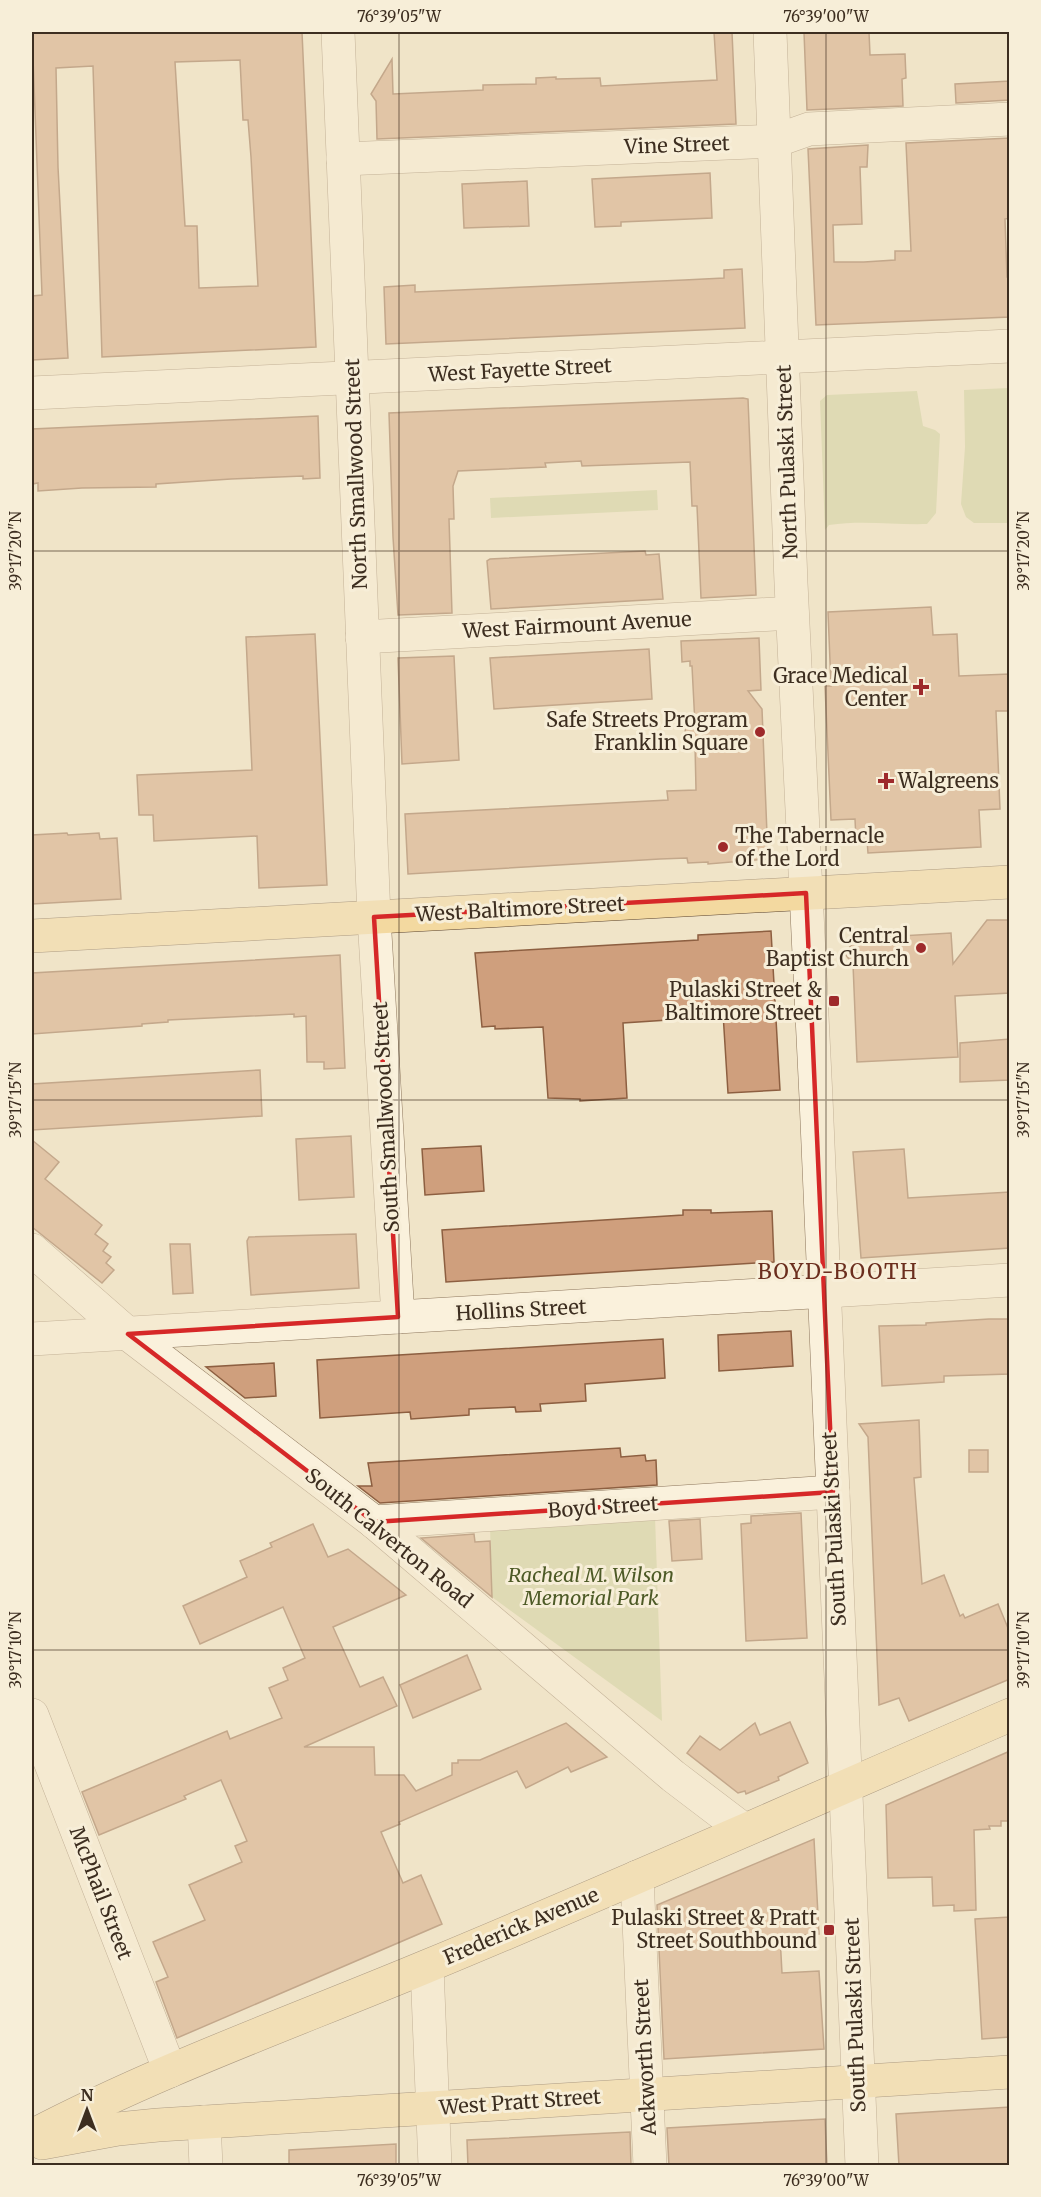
<svg xmlns="http://www.w3.org/2000/svg" width="1041" height="2197" viewBox="0 0 1041 2197" font-family="Merriweather,serif">
<rect width="100%" height="100%" fill="#f0e4c8"/>
<g fill="#c9cf9b">
<polygon points="1009,388 1010,388 1009,660 1009,523 974,523 966,517 961,504 965,447 964,390"/>
<path d="M917,391L923,426L935,430L940,434L936,513L927,524C894,525 862,520 829,525L825,530L820,401L827,395Z"/>
<polygon points="657,490 658,510 491,518 490,498"/>
<polygon points="655,1516 662,1721 492,1597 490,1525"/>
</g>
<g fill="#cf9f7d" stroke="#8d5f41" stroke-width="1.5" fill-rule="evenodd">
<path d="M32,32H302L316,347L102,357L93,66L56,68L58,167L68,358L32,360V296L42,295ZM240,60L243,120H248L251,157L258,286L199,288L197,226H185L175,62Z"/>
<polygon points="714,32 732,32 736,124 377,139 376,101 371,94 392,59 393,94 483,90 483,85 536,84 536,78 556,77 556,79 600,78 601,86 717,80"/>
<polygon points="804,32 869,32 870,55 905,54 906,78 902,79 903,106 807,110"/>
<polygon points="1010,81 1010,100 956,103 955,84"/>
<polygon points="1010,138 1010,218 1005,219 1007,277 1010,277 1010,317 816,325 808,149 868,145 867,167 860,167 862,224 833,225 834,262 864,262 895,260 895,251 911,251 906,143"/>
<polygon points="710,173 712,218 621,222 621,226 595,227 592,179"/>
<polygon points="527,181 529,226 464,228 462,184"/>
<polygon points="742,269 745,328 386,344 384,287 415,285 415,292 684,280 724,278 724,270"/>
<polygon points="743,398 748,399 756,595 701,598 697,506 692,506 690,462 582,466 581,461 545,463 546,467 458,471 453,486 454,519 449,519 452,613 398,615 393,537 389,413"/>
<polygon points="318,416 320,478 303,479 303,476 231,479 156,484 156,487 82,488 38,491 38,483 32,484 32,429"/>
<polygon points="645,551 646,555 659,554 663,599 491,609 487,561 490,559"/>
<polygon points="931,607 933,635 957,634 959,676 1010,674 1010,711 996,711 1000,809 979,810 981,847 868,853 867,840 856,840 855,819 831,820 825,686 831,686 828,612"/>
<polygon points="315,634 327,885 259,888 257,836 154,841 153,815 139,815 137,775 252,770 246,637"/>
<polygon points="759,638 761,690 748,691 762,709 768,859 708,864 708,862 688,863 687,858 660,859 408,874 405,814 668,800 667,791 696,790 695,745 686,746 685,726 695,725 692,666 690,666 690,661 682,662 681,641"/>
<polygon points="649,649 652,699 494,709 490,658"/>
<polygon points="454,656 459,760 402,764 398,658"/>
<polygon points="67,833 68,835 99,833 100,839 117,838 121,899 32,904 32,835"/>
<polygon points="987,920 1010,920 1010,993 955,996 958,1057 857,1062 853,964 844,953 862,934 866,938 951,933 953,964"/>
<polygon points="771,931 780,1090 728,1093 723,1013 668,1016 668,1020 623,1023 627,1098 580,1101 580,1099 548,1098 543,1027 495,1029 495,1026 482,1027 475,953 698,940 698,935"/>
<polygon points="340,955 345,1068 324,1069 324,1062 307,1062 306,1016 294,1017 294,1014 168,1020 168,1022 142,1024 142,1026 32,1034 32,973"/>
<polygon points="1010,1039 1010,1080 960,1082 960,1043"/>
<polygon points="260,1070 262,1116 32,1130 32,1084"/>
<polygon points="351,1136 354,1197 299,1200 296,1139"/>
<polygon points="32,1140 59,1162 45,1179 102,1225 95,1234 108,1244 103,1251 111,1257 106,1263 114,1270 102,1283 32,1227"/>
<polygon points="481,1146 484,1191 425,1195 422,1149"/>
<polygon points="904,1149 908,1198 1010,1192 1010,1248 861,1258 853,1152"/>
<polygon points="683,1210 711,1210 711,1213 772,1211 774,1262 446,1282 442,1230 683,1215"/>
<polygon points="356,1234 359,1288 251,1295 247,1241 249,1237"/>
<polygon points="170,1244 190,1244 193,1293 173,1294"/>
<polygon points="989,1319 1010,1319 1010,1374 944,1376 944,1382 882,1386 879,1326 926,1325 926,1323"/>
<polygon points="791,1331 793,1366 719,1371 718,1335"/>
<polygon points="663,1339 665,1378 585,1384 586,1401 540,1404 541,1411 516,1412 515,1407 469,1409 469,1415 411,1419 410,1412 320,1418 317,1360"/>
<polygon points="274,1363 276,1396 245,1398 206,1367"/>
<polygon points="919,1420 921,1477 914,1478 922,1584 944,1575 960,1616 963,1614 965,1618 998,1604 1010,1633 1010,1679 909,1721 899,1698 879,1705 868,1437 859,1424"/>
<polygon points="620,1448 621,1457 645,1455 646,1461 656,1460 657,1485 380,1503 358,1486 372,1486 368,1463"/>
<rect x="969" y="1450" width="19" height="22"/>
<polygon points="801,1513 807,1638 746,1641 741,1524 751,1523 751,1516"/>
<polygon points="700,1519 702,1559 672,1561 669,1521"/>
<polygon points="313,1524 328,1557 348,1549 406,1595 333,1627 360,1687 383,1677 397,1706 304,1747 374,1747 375,1775 404,1775 416,1791 452,1775 452,1763 458,1763 458,1760 480,1760 566,1723 607,1757 571,1772 568,1767 526,1788 517,1771 399,1822 400,1824 381,1832 403,1883 421,1875 442,1924 177,2038 156,1982 168,1977 153,1942 205,1920 189,1885 242,1862 235,1846 247,1841 221,1780 184,1796 186,1799 99,1835 82,1792 227,1731 230,1739 282,1718 269,1688 288,1680 283,1668 305,1658 283,1607 200,1644 183,1606 247,1577 240,1561 272,1547 270,1543"/>
<polygon points="474,1534 475,1542 490,1541 492,1597 421,1538"/>
<polygon points="467,1655 481,1689 413,1718 400,1685"/>
<polygon points="790,1722 808,1763 778,1777 779,1780 746,1794 745,1791 738,1793 687,1753 700,1736 720,1750 755,1723 760,1735"/>
<polygon points="1010,1751 1010,1821 1001,1821 1001,1826 989,1826 990,1829 974,1830 976,1910 954,1911 954,1905 933,1906 932,1877 888,1878 886,1805"/>
<polygon points="814,1839 819,1934 780,1936 782,1973 819,1971 824,2049 664,2059 657,1905"/>
<polygon points="1010,1917 1010,2037 982,2039 975,1919"/>
<polygon points="1010,2107 1010,2166 899,2166 896,2114"/>
<polygon points="825,2119 827,2166 669,2166 667,2128"/>
<polygon points="630,2132 631,2166 468,2166 467,2140"/>
<polygon points="396,2144 396,2166 289,2166 289,2150"/>
</g>
<g fill="none" stroke-linecap="round" stroke-linejoin="round">
<defs>
<g id="minor">
<polyline points="338,32 374,917 398,1317"/>
<polyline points="770,32 791,583 816,1098 862,2166"/>
<polyline points="343,159 775,141 809,129 1010,119"/>
<polyline points="32,393 1010,346"/>
<polyline points="362,637 792,613"/>
<polyline points="32,1250 128,1334 374,1522 673,1776 744,1830"/>
<polyline points="32,1339 1010,1280"/>
<polyline points="374,1522 833,1492"/>
<polyline points="32,1715 170,2071"/>
<polyline points="637,1877 650,2166"/>
<polyline points="427,1967 435,2166"/>
<polyline points="204,2122 206,2166"/>
</g>
<g id="major">
<polyline points="32,936 1010,882"/>
<path d="M32,2136C158,2070 293,2022 425,1967C621,1886 815,1799 1010,1715"/>
<polyline points="42,2143 118,2129 158,2125 1010,2072"/>
</g>
</defs>
<use href="#minor" stroke="#8d765c" stroke-width="34"/>
<use href="#major" stroke="#5b4430" stroke-width="34"/>
<use href="#minor" stroke="#faf1dc" stroke-width="33"/>
<use href="#major" stroke="#f3d9a0" stroke-width="33"/>
</g>
<path d="M0 0H1041V2197H0ZM806,893L833,1492L374,1522L128,1334L398,1317L374,917Z" fill="#f0e4c8" fill-opacity=".55" fill-rule="evenodd"/>
<path fill="none" stroke="#d62828" stroke-width="4.5" stroke-linejoin="round" d="M806,893L833,1492L374,1522L128,1334L398,1317L374,917Z"/>
<path fill="none" stroke="#3d2e20" stroke-width="1.5" stroke-opacity="0.45" d="M399,32V2166M826,32V2166M32,551H1010M32,1100H1010M32,1650H1010"/>
<g fill="#9e2a2b" stroke="#f7eed8" stroke-width="2">
<path d="M918 678h6v6h6v6h-6v6h-6v-6h-6v-6h6z"/>
<circle cx="760" cy="732" r="6"/>
<path d="M883 772h6v6h6v6h-6v6h-6v-6h-6v-6h6z"/>
<circle cx="723" cy="847" r="6"/>
<circle cx="921" cy="948" r="6"/>
<rect x="828" y="995" width="12" height="12" rx="3"/>
<rect x="823" y="1924" width="12" height="12" rx="3"/>
</g>
<g text-anchor="middle" stroke-width="6" stroke-linejoin="round" paint-order="stroke">
<g font-size="20" fill="#3d2e20" stroke="#f7eed8">
<text transform="translate(677 145) rotate(-2)" y="7">Vine Street</text>
<text transform="translate(520 370) rotate(-3)" y="7">West Fayette Street</text>
<text transform="translate(787 462) rotate(-92)" y="7">North Pulaski Street</text>
<text transform="translate(356 474) rotate(-92)" y="7">North Smallwood Street</text>
<text transform="translate(577 625) rotate(-3)" y="7">West Fairmount Avenue</text>
<text transform="translate(520 909) rotate(-3)" y="7">West Baltimore Street</text>
<text transform="translate(386 1117) rotate(-93)" y="7">South Smallwood Street</text>
<text transform="translate(521 1310) rotate(-3)" y="7">Hollins Street</text>
<text transform="translate(603 1507) rotate(-4)" y="7">Boyd Street</text>
<text transform="translate(834 1529) rotate(-93)" y="7">South Pulaski Street</text>
<text transform="translate(389 1538) rotate(39)" y="7">South Calverton Road</text>
<text transform="translate(101 1893) rotate(69)" y="7">McPhail Street</text>
<text transform="translate(521 1926) rotate(-23)" y="7">Frederick Avenue</text>
<text transform="translate(855 2015) rotate(-92)" y="7">South Pulaski Street</text>
<text transform="translate(645 2057) rotate(-93)" y="7">Ackworth Street</text>
<text transform="translate(520 2102) rotate(-4)" y="7">West Pratt Street</text>
</g>
<g font-size="20" fill="#3d2e20" stroke="#f7eed8" text-anchor="end">
<text x="908" y="683">Grace Medical<tspan x="908" dy="23">Center</tspan></text>
<text x="748" y="727">Safe Streets Program<tspan x="748" dy="23">Franklin Square</tspan></text>
<text x="898" y="788" text-anchor="start">Walgreens</text>
<text x="735" y="843" text-anchor="start">The Tabernacle<tspan x="735" dy="23">of the Lord</tspan></text>
<text x="909" y="943">Central<tspan x="909" dy="23">Baptist Church</tspan></text>
<text x="822" y="997">Pulaski Street &amp;<tspan x="822" dy="23">Baltimore Street</tspan></text>
<text x="817" y="1925">Pulaski Street &amp; Pratt<tspan x="817" dy="23">Street Southbound</tspan></text>
</g>
<g font-size="20" font-style="italic" fill="#4d5a26" stroke="#f7eed8">
<text x="591" y="1582">Racheal M. Wilson<tspan x="591" dy="23">Memorial Park</tspan></text>
</g>
<g font-size="21" letter-spacing="1.5" fill="#6b2e1e" stroke="#f7eed8">
<text x="838" y="1279">BOYD-BOOTH</text>
</g>
</g>
<rect width="1041" height="2197" fill="none" stroke="#f7eed8" stroke-width="66"/>
<g transform="translate(87 2110)" stroke="#f7eed8" stroke-width="4.5" paint-order="stroke">
<path d="M0-4.5L10 22L0 15L-10 22Z" fill="#3d2e20"/>
<text y="-9" font-size="16" font-weight="bold" text-anchor="middle" fill="#3d2e20">N</text>
</g>
<rect x="33" y="33" width="975" height="2131" fill="none" stroke="#3d2e20" stroke-width="2"/>
<g font-size="15" text-anchor="middle" fill="#3d2e20">
<text x="399" y="22">76°39'05"W</text>
<text x="826" y="22">76°39'00"W</text>
<text transform="translate(16 551) rotate(-90)" y="5">39°17'20"N</text>
<text transform="translate(1024 551) rotate(-90)" y="5">39°17'20"N</text>
<text transform="translate(16 1100) rotate(-90)" y="5">39°17'15"N</text>
<text transform="translate(1024 1100) rotate(-90)" y="5">39°17'15"N</text>
<text transform="translate(16 1650) rotate(-90)" y="5">39°17'10"N</text>
<text transform="translate(1024 1650) rotate(-90)" y="5">39°17'10"N</text>
<text x="399" y="2186">76°39'05"W</text>
<text x="826" y="2186">76°39'00"W</text>
</g>
</svg>
